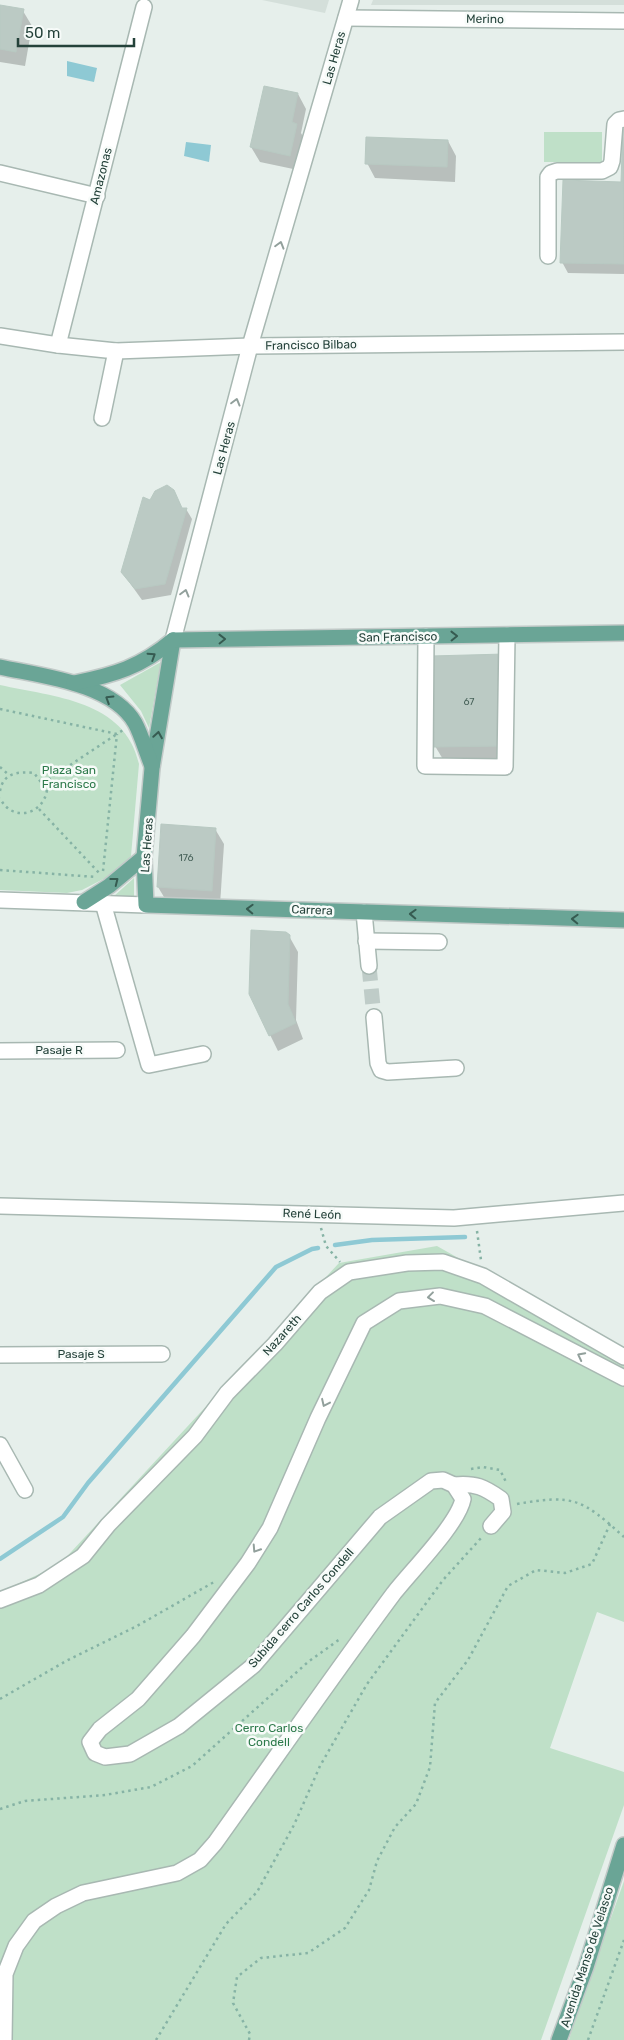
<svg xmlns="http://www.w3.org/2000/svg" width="624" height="2040" viewBox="0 0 624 2040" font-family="Rubik,sans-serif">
<rect width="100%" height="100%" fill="#e6efeb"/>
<g fill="#d4dfda">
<polygon points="262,0 329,0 325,13"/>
<polygon points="373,0 624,0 624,5 371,5"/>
</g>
<g fill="#bfe0c8">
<rect x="544" y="132" width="58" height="30"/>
<polygon points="161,662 149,728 141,711 120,685"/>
<path d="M0,685C54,697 125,700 139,764L131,856L121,870L82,890L67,893L0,890Z"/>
<polygon points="134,878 134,896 113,897"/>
<polygon points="437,1246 624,1352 624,1622 597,1612 550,1748 624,1772 624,1805 541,2040 0,2040 0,1592 59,1565 339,1263"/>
<polygon points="624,1881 624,2040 569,2040 574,2022"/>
</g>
<g fill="#8ec9d4">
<polygon points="67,61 97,68 94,82 67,76"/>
<polygon points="186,142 211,145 209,162 184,156"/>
</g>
<g fill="#0003">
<polygon points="0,6 23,11 32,26 25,66 0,62"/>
<polygon points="298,94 306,109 301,133 305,140 298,170 260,162 251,147"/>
<polygon points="624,126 624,274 568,273 562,262 622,183"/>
<polygon points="448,141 456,156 455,182 375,178 367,163"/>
<polygon points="186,509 192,519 171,595 142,600 122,572"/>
<polygon points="513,670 513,761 444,761 435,746"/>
<polygon points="215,829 224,844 220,905 167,902 158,887"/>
<polygon points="289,936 298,952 296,1020 303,1039 278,1051 250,994"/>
</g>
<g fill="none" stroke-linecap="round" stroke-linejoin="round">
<g stroke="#8ec9d4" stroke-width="4.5">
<polyline points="335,1245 372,1240 465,1237"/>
<polyline points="0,1559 63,1517 88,1483 276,1267 312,1249 318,1248"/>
</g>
</g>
<g fill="#bbcac4" stroke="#b8c9c2">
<polygon points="0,5 24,9 16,52 0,49"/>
<polygon points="264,86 298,93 292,122 297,124 290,156 250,147"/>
<polygon points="623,125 624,264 560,263 563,180 621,182"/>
<polygon points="366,137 448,140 447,167 365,164"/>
<polygon points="167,485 174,490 182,508 187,508 165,584 135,589 121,572 143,497 150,500 155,491"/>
<polygon points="505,654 505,746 434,747 431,656"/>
<polygon points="161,824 216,828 212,891 157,887"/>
<polygon points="251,930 286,932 290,935 288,1004 296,1023 269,1036 249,994"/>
</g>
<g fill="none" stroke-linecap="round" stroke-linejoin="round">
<polyline stroke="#bfccc8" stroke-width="15" stroke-dasharray="15 8" stroke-linecap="butt" points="369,966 374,1017"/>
<defs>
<g id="minor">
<polyline points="346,18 624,21"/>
<polyline points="0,173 97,196"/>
<polyline points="548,256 548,177 551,173 557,171 602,171 610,167 612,161 615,124 619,120 624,119"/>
<polyline points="0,336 58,345 116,351 250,346 624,342"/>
<polyline points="58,345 144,7"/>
<polyline points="102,418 116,351"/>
<polyline points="426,636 425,766 505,767 507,635"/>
<polyline points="173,640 250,346 351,0"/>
<polyline points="0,900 146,905"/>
<polyline points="103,903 149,1065 203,1054"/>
<polyline points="364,912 369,966"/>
<polyline points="366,941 439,942"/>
<polyline points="374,1017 378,1063 381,1070 388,1072 456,1068"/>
<polyline points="0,1051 117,1050"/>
<polyline points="0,1206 454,1218 624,1203"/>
<polyline points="0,1355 162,1354"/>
<polyline points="0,1445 25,1490"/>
<path d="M454,1485C476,1483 484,1487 501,1499L503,1512L491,1526"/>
<polyline points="0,1600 39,1585 83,1556 108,1525 195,1436 227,1393 275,1344 320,1292 349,1272 407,1263 443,1262 483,1276 624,1357"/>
<path d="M4,2040L5,1974L16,1946L34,1921L56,1906L83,1893L177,1873L200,1860L215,1843C275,1759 333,1675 394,1593C412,1570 458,1524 463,1499L454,1485L443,1480L431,1481L380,1517L254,1665L179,1726L130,1754L105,1757L95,1753L90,1742L100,1729L138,1699L193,1636L248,1563L270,1528L318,1418L364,1323L399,1301L440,1296L485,1306L624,1378"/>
</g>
<g id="major">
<polyline points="173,640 152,768 144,857 146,905 624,920"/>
<polyline points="173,640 624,633"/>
<path d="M0,667C41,676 112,683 135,723C142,736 146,752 152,766"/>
<path d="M74,683C114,675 141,667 173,640"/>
<polyline points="84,902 109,886 144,857"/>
<polyline points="559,2040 586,1967 624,1845"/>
</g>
</defs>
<use href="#minor" stroke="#a8b8b2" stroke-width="18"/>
<use href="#major" stroke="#c2cac8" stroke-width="18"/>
<g stroke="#86b3a5" stroke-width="2.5" stroke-dasharray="2.5 4" stroke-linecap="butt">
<polyline points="0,709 117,734 123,730"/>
<polyline points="0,767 9,775"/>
<polyline points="43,783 117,734"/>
<path d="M0,791C3,773 18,771 34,773L47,790C43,816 11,822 0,798"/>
<polyline points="39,809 101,875"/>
<polyline points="0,870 96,877"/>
<polyline points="103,871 117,734"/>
<polyline points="321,1228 326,1246 340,1262"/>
<polyline points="477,1231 481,1260"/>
<polyline points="471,1469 483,1467 500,1470 507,1484"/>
<path d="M517,1504C574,1494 582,1499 624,1537"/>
<polyline points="0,1699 66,1661 137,1626 214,1582"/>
<polyline points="0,1809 25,1801 105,1795 151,1787 192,1766 308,1662 340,1639"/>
<polyline points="156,2040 226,1924 257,1892 294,1825 320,1766 367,1684 443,1580 482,1537"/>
<polyline points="249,2040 250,2034 233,2003 237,1977 261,1958 308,1953 345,1928 369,1890 377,1861 395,1827 416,1804 430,1767 435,1703 468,1660 508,1586 536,1570 565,1573 592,1564 610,1524"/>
<polyline points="588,2040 624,1940"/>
</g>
<use href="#minor" stroke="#fff" stroke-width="15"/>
<use href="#major" stroke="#6aa596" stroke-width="15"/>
</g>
<defs><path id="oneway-chevron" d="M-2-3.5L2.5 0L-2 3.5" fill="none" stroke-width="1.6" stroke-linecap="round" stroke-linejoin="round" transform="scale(1.25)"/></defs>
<g stroke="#92a09c">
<use href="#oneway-chevron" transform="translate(280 245) rotate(-74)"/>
<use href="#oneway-chevron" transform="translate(236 402) rotate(-75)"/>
<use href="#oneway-chevron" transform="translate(185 593) rotate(-75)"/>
<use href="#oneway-chevron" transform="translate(431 1297) rotate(173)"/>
<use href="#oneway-chevron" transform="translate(581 1356) rotate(-153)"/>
<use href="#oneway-chevron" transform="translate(325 1403) rotate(115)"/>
<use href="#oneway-chevron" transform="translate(256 1549) rotate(123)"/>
</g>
<g stroke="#365b51">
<use href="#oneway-chevron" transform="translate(454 636) rotate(-1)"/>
<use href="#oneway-chevron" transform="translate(222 639) rotate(-1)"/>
<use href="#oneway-chevron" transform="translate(152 656) rotate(-33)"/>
<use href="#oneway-chevron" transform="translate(109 699) rotate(-148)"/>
<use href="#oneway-chevron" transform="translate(158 735) rotate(-81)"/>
<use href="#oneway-chevron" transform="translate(115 881) rotate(-38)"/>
<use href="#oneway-chevron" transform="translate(250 909) rotate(-178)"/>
<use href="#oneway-chevron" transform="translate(413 914) rotate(-178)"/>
<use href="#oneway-chevron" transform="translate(575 919) rotate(-178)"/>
</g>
<g text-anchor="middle" stroke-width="5" stroke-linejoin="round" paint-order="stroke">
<g font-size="10" fill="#4a645c">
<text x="469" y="705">67</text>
<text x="186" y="861">176</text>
</g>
<g font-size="12" fill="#24423a" stroke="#f7fbf9">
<text transform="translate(485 19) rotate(1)" y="4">Merino</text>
<text transform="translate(334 58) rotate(-74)" y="4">Las Heras</text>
<text transform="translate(101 176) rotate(-76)" y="4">Amazonas</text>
<text transform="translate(311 345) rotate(-1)" y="4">Francisco Bilbao</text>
<text transform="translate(224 448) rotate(-75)" y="4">Las Heras</text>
<text transform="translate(398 637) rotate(-1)" y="4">San Francisco</text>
<text transform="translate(147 845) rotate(-86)" y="4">Las Heras</text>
<text transform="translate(312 910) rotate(2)" y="4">Carrera</text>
<text x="59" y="1054">Pasaje R</text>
<text transform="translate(312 1214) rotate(2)" y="4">René León</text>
<text transform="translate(282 1335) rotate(-48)" y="4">Nazareth</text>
<text x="81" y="1358">Pasaje S</text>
<text transform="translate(301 1608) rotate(-49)" y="4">Subida cerro Carlos Condell</text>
<text transform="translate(587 1957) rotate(-72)" y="4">Avenida Manso de Velasco</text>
</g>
<g font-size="12" fill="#2d7a4b" stroke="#f7fbf9">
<text x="69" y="774">Plaza San<tspan x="69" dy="14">Francisco</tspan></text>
<text x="269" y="1732">Cerro Carlos<tspan x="269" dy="14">Condell</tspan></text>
</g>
</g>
<path d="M18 38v8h116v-8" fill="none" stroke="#24423a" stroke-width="2.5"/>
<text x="25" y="38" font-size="15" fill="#24423a" stroke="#f7fbf9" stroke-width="4" paint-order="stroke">50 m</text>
</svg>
